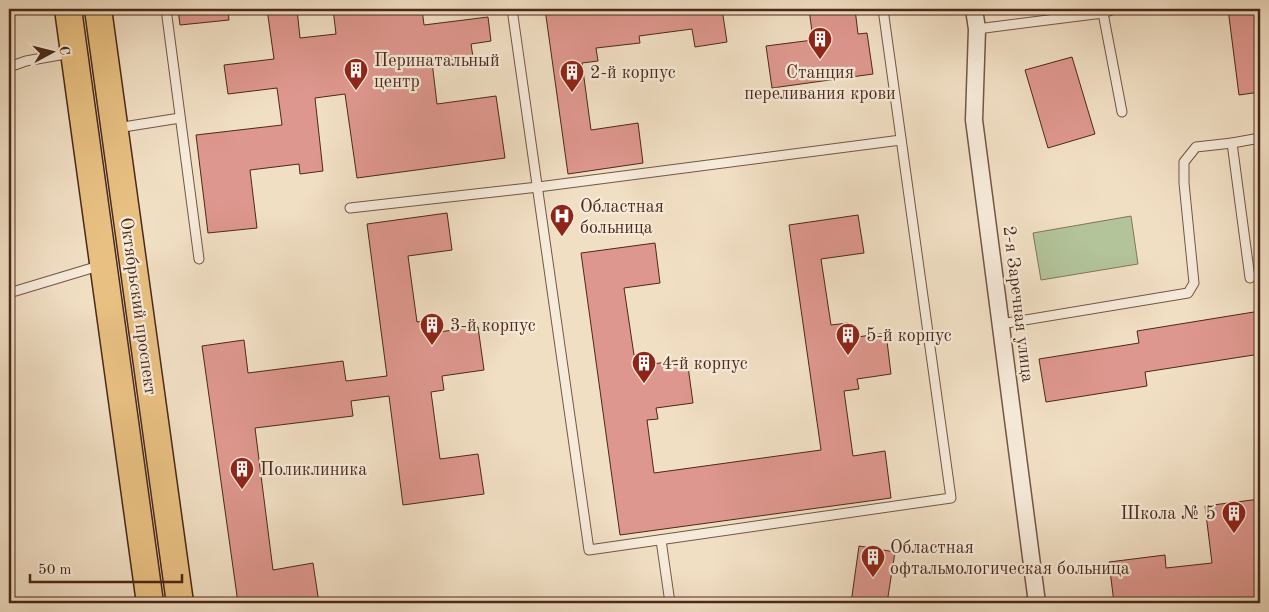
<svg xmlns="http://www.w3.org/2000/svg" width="1269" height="612" viewBox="0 0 1269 612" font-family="'Old Standard TT',serif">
<rect width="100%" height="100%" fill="#f1dfc4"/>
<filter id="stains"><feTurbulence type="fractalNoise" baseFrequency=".004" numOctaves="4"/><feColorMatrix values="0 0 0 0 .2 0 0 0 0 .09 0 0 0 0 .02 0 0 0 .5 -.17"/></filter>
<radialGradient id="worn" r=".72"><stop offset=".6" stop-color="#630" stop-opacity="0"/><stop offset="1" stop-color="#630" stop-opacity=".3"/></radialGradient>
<polygon fill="#b3c39a" stroke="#7f765a" points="1131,216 1138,264 1041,280 1033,233"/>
<g fill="#de978e" stroke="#4b2819">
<polygon points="178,9 228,9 229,20 180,25"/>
<polygon points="267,9 297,9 300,38 336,34 333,9 422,9 424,25 488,17 491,41 471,44 473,57 432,62 437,104 496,96 505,158 357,178 345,94 315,98 323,171 300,174 299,164 250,170 257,228 208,233 196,135 282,125 277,88 228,94 224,65 274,59"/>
<polygon points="545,9 635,9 636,12 662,9 722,9 727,42 695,47 692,29 639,36 640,43 596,48 598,61 582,63 591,130 638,123 643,163 568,174"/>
<polygon points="809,9 855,9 858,34 867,33 873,74 772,88 766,46 813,40"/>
<polygon points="1228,9 1260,9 1260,92 1239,95"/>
<polygon points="1072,57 1095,134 1048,148 1025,70"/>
<polygon points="447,213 452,250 408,256 417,322 436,319 438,332 478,327 484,370 442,376 444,390 431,392 440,459 478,454 484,494 403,505 389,396 351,401 353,416 255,428 273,570 313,563 319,603 238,603 202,346 244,340 248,373 343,361 346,381 387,376 367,224"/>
<polygon points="858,215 864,253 821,259 831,325 848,323 850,338 886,333 891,374 857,379 859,389 844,391 853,456 885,451 891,498 620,535 581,253 655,243 660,283 624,288 634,355 644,353 646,365 687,359 693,403 656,408 658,419 647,420 654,473 821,450 789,225"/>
<polygon points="1260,311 1260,354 1145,372 1147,386 1046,402 1039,359 1139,343 1137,331"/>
<polygon points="1260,499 1260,603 1114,603 1109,562 1165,555 1166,568 1212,563 1205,506"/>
<polygon points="859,546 895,552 887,603 851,603"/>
</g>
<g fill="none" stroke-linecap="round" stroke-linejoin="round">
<defs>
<g id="service">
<polyline points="166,9 199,259"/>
<polyline points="512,9 589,550 951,498 883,9"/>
<polyline points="1114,9 1103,13 1122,112"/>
<polyline points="977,29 1103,13"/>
<polyline points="9,67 26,61 71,53"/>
<polyline points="117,128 180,118"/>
<polyline points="1232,143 1250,278"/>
<polyline points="350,208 538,187 901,140"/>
<polyline points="9,293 102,265"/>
<polyline points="1001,324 1188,293 1194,283 1184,183 1184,162 1196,147 1232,143 1260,138"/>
<polyline points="661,540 670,603"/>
</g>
<polyline id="minor" points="974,9 977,29 974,120 1037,603"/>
<g id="primary">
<polyline points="68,9 150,603"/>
<polyline points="98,9 180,603"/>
</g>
</defs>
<use href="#service" stroke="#745644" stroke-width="11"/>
<use href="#minor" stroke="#745644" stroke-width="19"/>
<use href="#primary" stroke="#4b2819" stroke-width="29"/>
<use href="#service" stroke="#f6ead9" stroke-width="9"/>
<use href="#minor" stroke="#f6ead9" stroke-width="16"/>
<use href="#primary" stroke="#e8c082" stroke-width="26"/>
</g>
<defs>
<symbol id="building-pin" viewBox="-11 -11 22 30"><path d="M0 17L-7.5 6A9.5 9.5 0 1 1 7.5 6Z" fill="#8f2418" stroke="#f6ead9"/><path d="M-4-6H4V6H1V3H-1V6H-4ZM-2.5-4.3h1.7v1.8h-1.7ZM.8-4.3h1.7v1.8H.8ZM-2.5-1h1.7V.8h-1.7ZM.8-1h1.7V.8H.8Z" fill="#fff"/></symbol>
<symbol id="hospital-pin" viewBox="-11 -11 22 30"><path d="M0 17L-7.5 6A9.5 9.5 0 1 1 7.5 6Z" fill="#8f2418" stroke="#f6ead9"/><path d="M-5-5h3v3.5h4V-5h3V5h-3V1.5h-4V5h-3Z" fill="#fff"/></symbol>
</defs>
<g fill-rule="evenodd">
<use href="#building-pin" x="806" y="25" width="28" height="38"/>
<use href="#building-pin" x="342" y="56" width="28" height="38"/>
<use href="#building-pin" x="558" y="58" width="28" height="38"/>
<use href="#hospital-pin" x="548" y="202" width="28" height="38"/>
<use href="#building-pin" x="418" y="311" width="28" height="38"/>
<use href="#building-pin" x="834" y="321" width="28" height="38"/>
<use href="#building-pin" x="630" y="349" width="28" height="38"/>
<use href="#building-pin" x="228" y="455" width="28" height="38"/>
<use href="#building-pin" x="1220" y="499" width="28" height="38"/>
<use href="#building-pin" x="859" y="543" width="28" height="38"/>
</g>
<g text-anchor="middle" stroke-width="4.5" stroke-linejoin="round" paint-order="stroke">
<g font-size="18" fill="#4b2819" stroke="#f6ead9" text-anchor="start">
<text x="374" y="66">Перинатальный<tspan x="374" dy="21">центр</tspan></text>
<text x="590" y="78">2-й корпус</text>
<text x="820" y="78" text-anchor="middle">Станция<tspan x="820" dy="21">переливания крови</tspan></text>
<text x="580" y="212">Областная<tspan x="580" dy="21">больница</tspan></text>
<text x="450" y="331">3-й корпус</text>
<text x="866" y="341">5-й корпус</text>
<text x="662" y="369">4-й корпус</text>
<text x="260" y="475">Поликлиника</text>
<text x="1216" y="519" text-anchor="end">Школа № 5</text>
<text x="890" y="553">Областная<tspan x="890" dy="21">офтальмологическая больница</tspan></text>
</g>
<g font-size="18" fill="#4b2819" stroke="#f6ead9">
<text transform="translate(1019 304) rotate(83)" y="6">2-я Заречная улица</text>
<text transform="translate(139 306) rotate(82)" y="6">Октябрьский проспект</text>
</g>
</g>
<rect width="1269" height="612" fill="none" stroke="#f1dfc4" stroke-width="30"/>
<rect x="10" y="10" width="1249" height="592" fill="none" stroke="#4b2819" stroke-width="2.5"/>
<rect x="15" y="15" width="1239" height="582" fill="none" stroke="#4b2819"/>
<g transform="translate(52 52) rotate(83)" stroke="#f6ead9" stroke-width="4" paint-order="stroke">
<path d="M0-4L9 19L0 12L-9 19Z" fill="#4b2819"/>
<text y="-8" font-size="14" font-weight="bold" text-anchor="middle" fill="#4b2819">С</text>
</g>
<path d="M30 574v8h152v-8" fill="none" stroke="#4b2819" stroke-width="2.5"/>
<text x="38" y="574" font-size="15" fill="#4b2819" stroke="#f6ead9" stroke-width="4" paint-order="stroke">50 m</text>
<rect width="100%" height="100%" filter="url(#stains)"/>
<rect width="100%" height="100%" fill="url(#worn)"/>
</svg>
